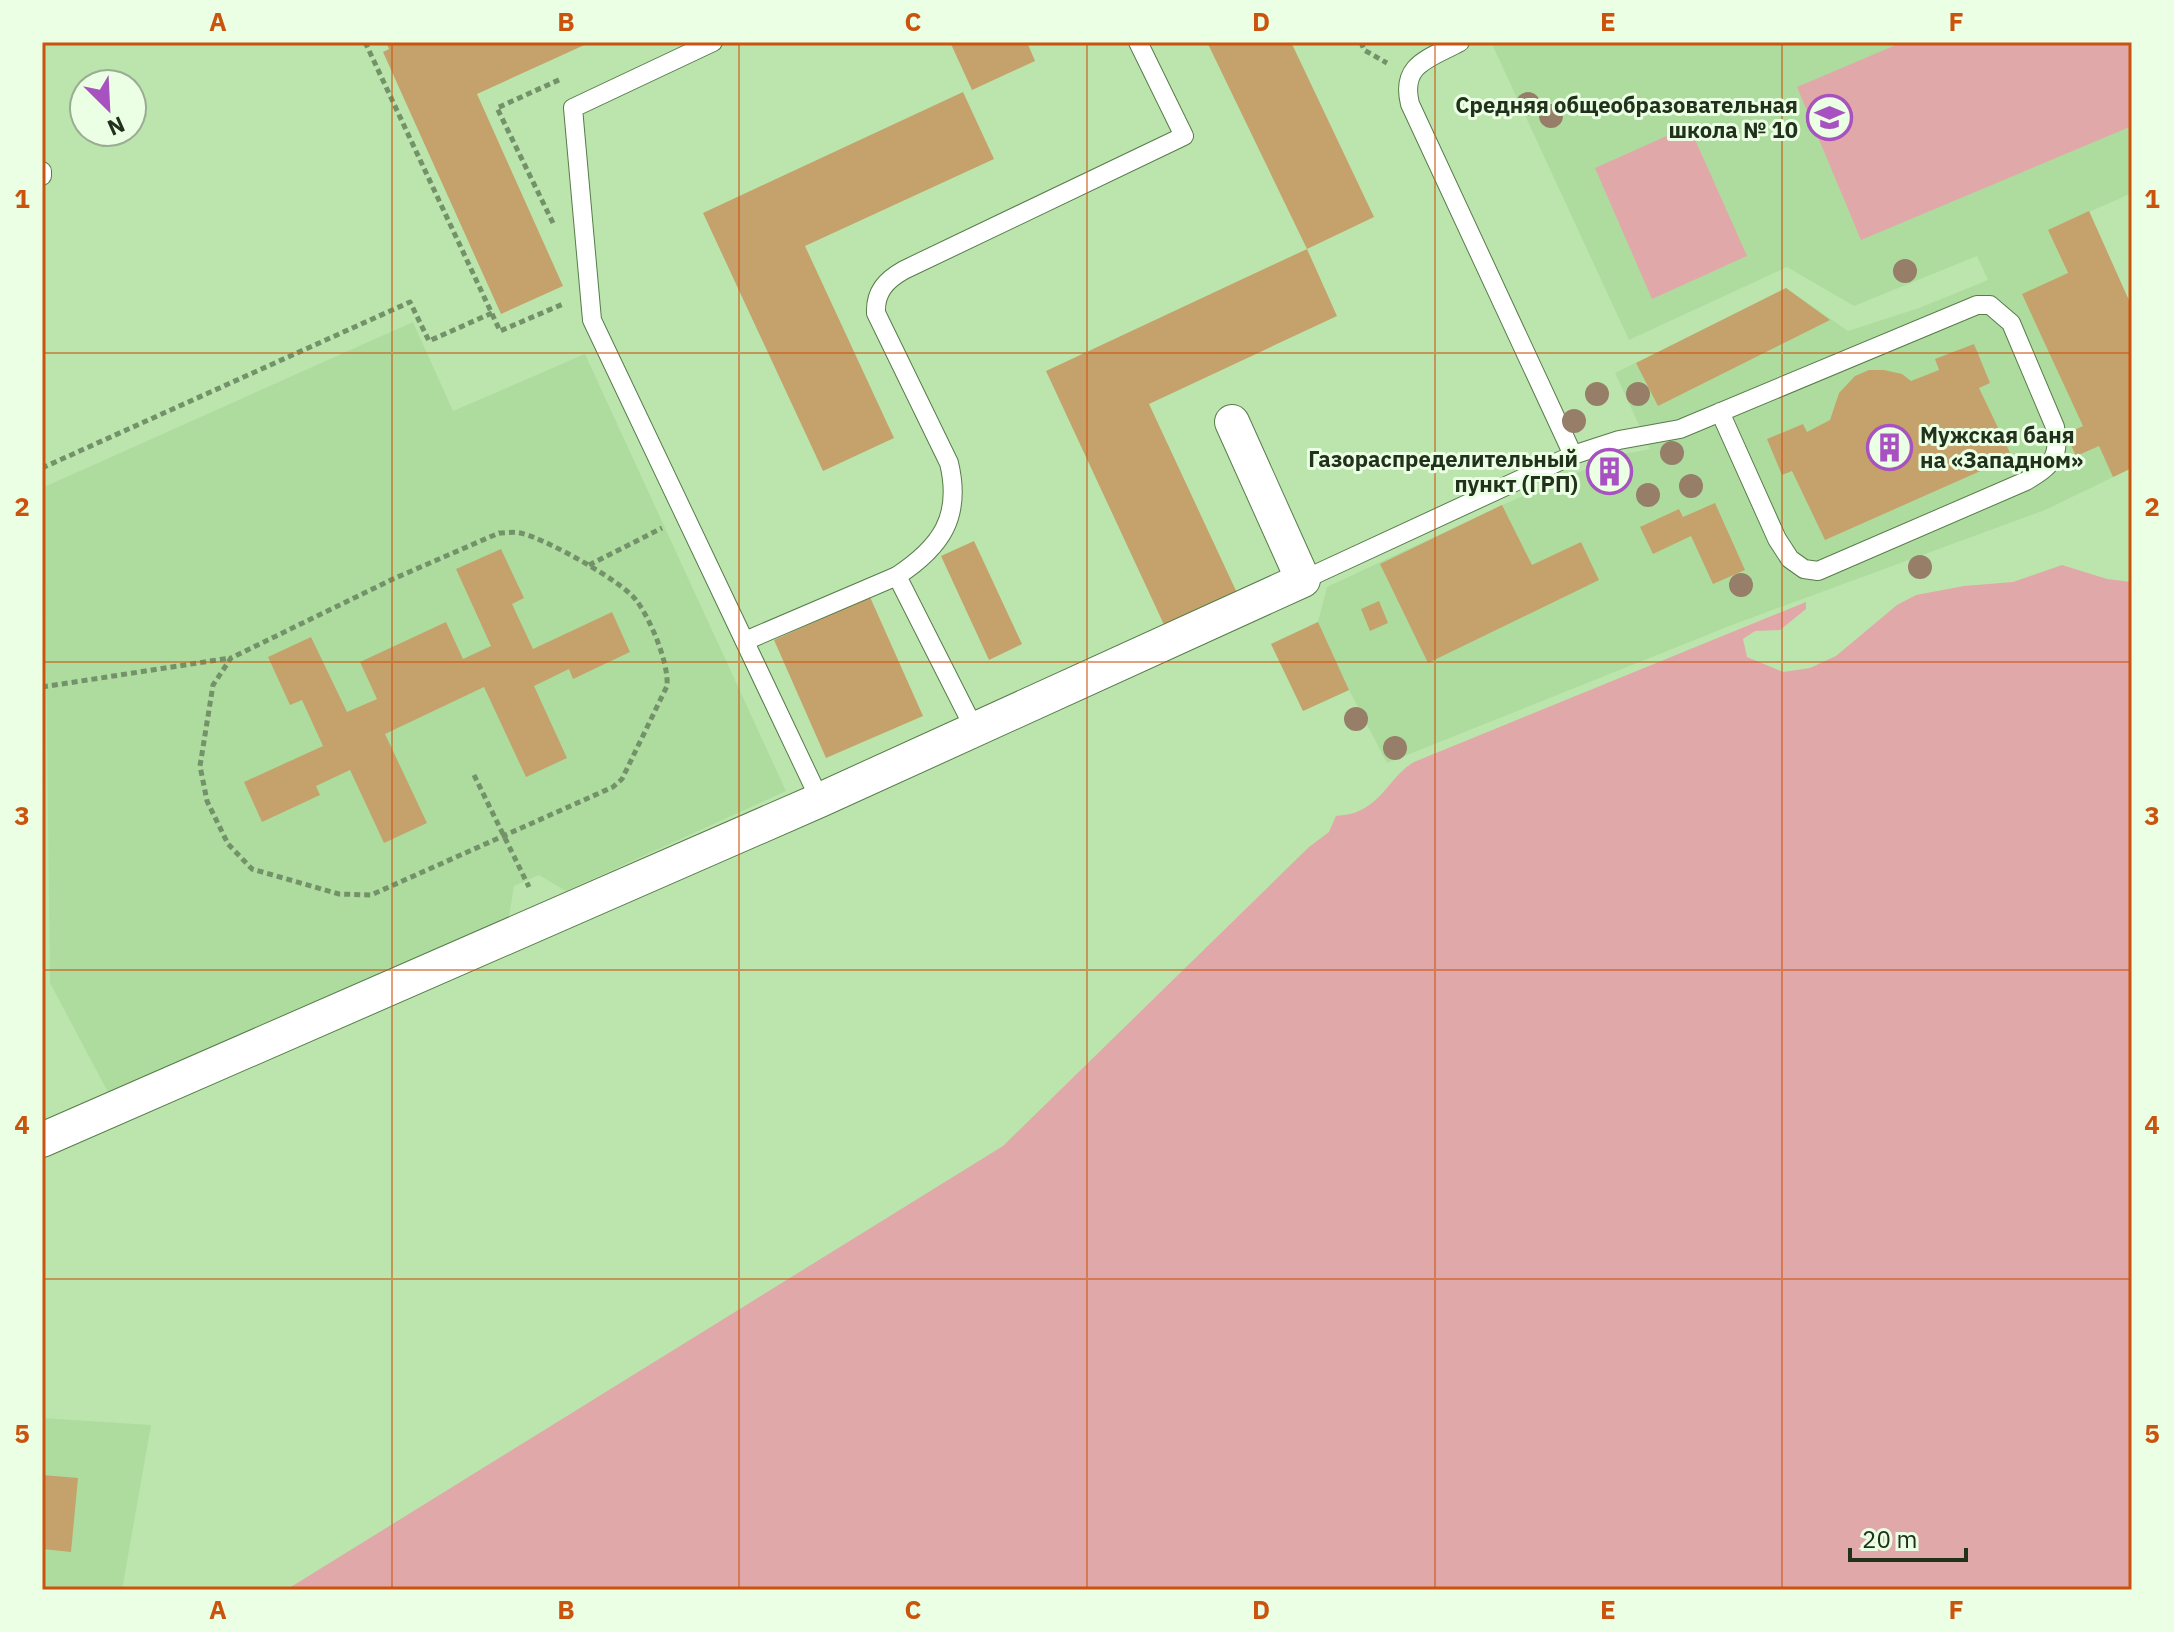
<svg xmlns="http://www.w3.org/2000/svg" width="2174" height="1632" viewBox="0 0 2174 1632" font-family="'IBM Plex Sans',sans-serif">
<rect width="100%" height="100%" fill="#bbe5ad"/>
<g fill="#aedc9e">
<polygon points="1491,42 2132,42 2132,193 2048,230 2132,415 2132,468 2045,510 1732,625 1387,763 1349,690 1303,711 1271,644 1318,622 1327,587 1502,505 1619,455 1650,449 1615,373 1786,288 1848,331 1919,308 1988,280 1977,256 1854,306 1787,267 1629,340"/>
<polygon points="413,322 453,411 585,354 786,791 566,891 539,875 514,886 509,916 109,1094 50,983 44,487"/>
<polygon points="42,1418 151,1425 122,1590 42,1590"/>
</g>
<g fill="#e1a8a9">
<polygon points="1903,42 2132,42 2132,126 1861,240 1797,87"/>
<polygon points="1689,126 1747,256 1652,299 1595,168"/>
<path d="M2062,565L2107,579L2132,582V1590H286L1003,1146L1309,847L1329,832L1336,816C1344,815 1354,814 1361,810C1384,799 1393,774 1414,762L1806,602V609L1780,630L1755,631L1743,639L1747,657L1783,672L1810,668L1836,656L1897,605L1916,595L1964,586L2013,582Z"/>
</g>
<g fill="#c5a26c">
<polygon points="386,42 591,42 477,94 563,286 501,314 383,52 389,49"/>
<polygon points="950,42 1027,42 1035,61 972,90"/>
<polygon points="1207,42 1291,42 1374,217 1307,249"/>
<polygon points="963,92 994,159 805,246 894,438 823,471 703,213"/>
<polygon points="2089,211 2132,307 2132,468 2113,477 2099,446 2076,456 2066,434 2083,426 2022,294 2068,273 2048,230"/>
<polygon points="1307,249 1337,316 1149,404 1238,595 1166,629 1046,371"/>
<polygon points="1786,288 1830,320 1658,406 1636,363"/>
<polygon points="1974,344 1990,383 1979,388 2012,457 1825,540 1792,471 1782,475 1767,439 1803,424 1807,432 1830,420 1839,393 1855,376 1869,370 1884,370 1902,374 1911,381 1939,370 1935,359"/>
<polygon points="1619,455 1628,475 1599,489 1590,469"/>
<polygon points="1715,503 1745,570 1713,584 1691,536 1653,554 1640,527 1679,509 1683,517"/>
<polygon points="1502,505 1532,565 1581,542 1599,580 1428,663 1380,564"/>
<polygon points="974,541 1022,644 989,660 941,556"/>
<polygon points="501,549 524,598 512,604 533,649 612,612 630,652 573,679 569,669 534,686 567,758 526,777 484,687 385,734 427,823 384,843 350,770 316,786 320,795 262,822 244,782 323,746 302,700 290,705 268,657 311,637 347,712 377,699 360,662 446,622 463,659 491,646 456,569"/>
<polygon points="870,597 923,716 826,758 774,640"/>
<polygon points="1379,601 1388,623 1370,631 1361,609"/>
<polygon points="1318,622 1349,690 1303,711 1271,644"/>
<polygon points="42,1475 78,1478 71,1552 42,1549"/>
</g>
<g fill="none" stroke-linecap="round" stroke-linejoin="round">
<defs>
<g id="lane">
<polyline points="713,42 573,108 592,320 820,800"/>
<polyline points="42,171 42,176"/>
<path d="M1573,455L1619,440L1680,429L1977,305H1990L2011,323L2055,427C2061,458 2051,466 2026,481L1818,571L1804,569L1790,559L1777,539L1720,412"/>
<path d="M1303,580L1573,455L1410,104C1400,64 1429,59 1460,42"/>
<polyline points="745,641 897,576"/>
<path d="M975,730L897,576C941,547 962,517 949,463L876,313C875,292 886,280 904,270L1184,136L1138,42"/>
</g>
<polyline id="street" points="42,1140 820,800 1303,580 1232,422"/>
</defs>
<use href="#lane" stroke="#577c4a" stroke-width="20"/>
<use href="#street" stroke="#577c4a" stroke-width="36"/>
<g stroke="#74926a" stroke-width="5" stroke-dasharray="6 4" stroke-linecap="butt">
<polyline points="365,42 500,331 563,304"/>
<polyline points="1361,42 1364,50 1387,63"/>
<polyline points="553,223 497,108 561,79"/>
<polyline points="42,468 410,302 429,341 492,313"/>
<path d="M499,533C507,533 516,531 524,534C547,540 622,581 636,600C650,618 669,663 667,686L622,779L613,787L371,895L339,894L252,869L228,844L207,801L200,766L213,685L231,658L393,579Z"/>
<polyline points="589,565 662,528"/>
<polyline points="42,687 230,658"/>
<polyline points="474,775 529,887"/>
</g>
<use href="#lane" stroke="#fff" stroke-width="18"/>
<use href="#street" stroke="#fff" stroke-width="34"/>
</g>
<g fill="#977e69">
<circle cx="1528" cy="104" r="12"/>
<circle cx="1551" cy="116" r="12"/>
<circle cx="1905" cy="271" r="12"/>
<circle cx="1597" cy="394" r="12"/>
<circle cx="1638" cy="394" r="12"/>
<circle cx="1574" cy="421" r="12"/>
<circle cx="1672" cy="453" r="12"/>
<circle cx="1691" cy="486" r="12"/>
<circle cx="1648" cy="495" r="12"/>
<circle cx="1920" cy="567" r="12"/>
<circle cx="1741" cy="585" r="12"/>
<circle cx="1356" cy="719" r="12"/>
<circle cx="1395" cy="748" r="12"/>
</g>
<path fill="none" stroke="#ca530e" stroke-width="2" stroke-opacity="0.55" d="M392,42V1590M739,42V1590M1087,42V1590M1435,42V1590M1782,42V1590M42,353H2132M42,662H2132M42,970H2132M42,1279H2132"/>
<defs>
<symbol id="school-ring" viewBox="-11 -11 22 22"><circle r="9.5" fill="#eaffe3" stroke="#a852c1" stroke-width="1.5"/><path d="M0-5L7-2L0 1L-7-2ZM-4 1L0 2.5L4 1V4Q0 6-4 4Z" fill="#a852c1"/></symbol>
<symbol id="building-ring" viewBox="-11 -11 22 22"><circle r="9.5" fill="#eaffe3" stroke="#a852c1" stroke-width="1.5"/><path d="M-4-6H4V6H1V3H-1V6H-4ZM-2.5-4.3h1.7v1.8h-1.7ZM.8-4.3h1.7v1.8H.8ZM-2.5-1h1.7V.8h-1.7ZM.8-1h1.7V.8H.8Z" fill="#a852c1"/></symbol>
</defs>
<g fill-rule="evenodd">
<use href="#school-ring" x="1804" y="92" width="51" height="51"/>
<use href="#building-ring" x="1864" y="422" width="51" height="51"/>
<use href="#building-ring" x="1584" y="446" width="51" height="51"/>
</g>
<g text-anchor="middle" stroke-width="6" stroke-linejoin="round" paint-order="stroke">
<g font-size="22" font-weight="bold" fill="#21311b" stroke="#eaffe3" text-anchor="end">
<text x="1798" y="113">Средняя общеобразовательная<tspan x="1798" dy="25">школа № 10</tspan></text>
<text x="1920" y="443" text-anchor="start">Мужская баня<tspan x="1920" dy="25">на «Западном»</tspan></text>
<text x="1578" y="467">Газораспределительный<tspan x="1578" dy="25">пункт (ГРП)</tspan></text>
</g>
</g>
<rect width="2174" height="1632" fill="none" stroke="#eaffe3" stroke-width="88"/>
<g transform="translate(108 108) rotate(156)"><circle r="38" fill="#eaffe3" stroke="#9aad93" stroke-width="2"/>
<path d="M0-6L14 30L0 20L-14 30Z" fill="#a852c1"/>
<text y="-12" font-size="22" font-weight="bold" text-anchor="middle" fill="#21311b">N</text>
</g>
<path d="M1850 1548v12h116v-12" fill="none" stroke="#21311b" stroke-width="4"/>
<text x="1862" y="1548" font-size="24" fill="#21311b" stroke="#eaffe3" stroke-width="6" paint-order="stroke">20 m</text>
<rect x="44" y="44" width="2086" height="1544" fill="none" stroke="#ca530e" stroke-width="3"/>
<g font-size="26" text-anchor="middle" font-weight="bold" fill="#ca530e">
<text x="218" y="31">A</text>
<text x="566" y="31">B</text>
<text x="913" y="31">C</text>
<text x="1261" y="31">D</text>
<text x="1608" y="31">E</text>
<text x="1956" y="31">F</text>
<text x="22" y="208">1</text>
<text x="2152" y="208">1</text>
<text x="22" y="516">2</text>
<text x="2152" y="516">2</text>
<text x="22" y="825">3</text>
<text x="2152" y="825">3</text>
<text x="22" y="1134">4</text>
<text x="2152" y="1134">4</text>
<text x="22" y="1443">5</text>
<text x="2152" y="1443">5</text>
<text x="218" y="1619">A</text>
<text x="566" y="1619">B</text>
<text x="913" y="1619">C</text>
<text x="1261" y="1619">D</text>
<text x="1608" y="1619">E</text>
<text x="1956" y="1619">F</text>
</g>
</svg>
